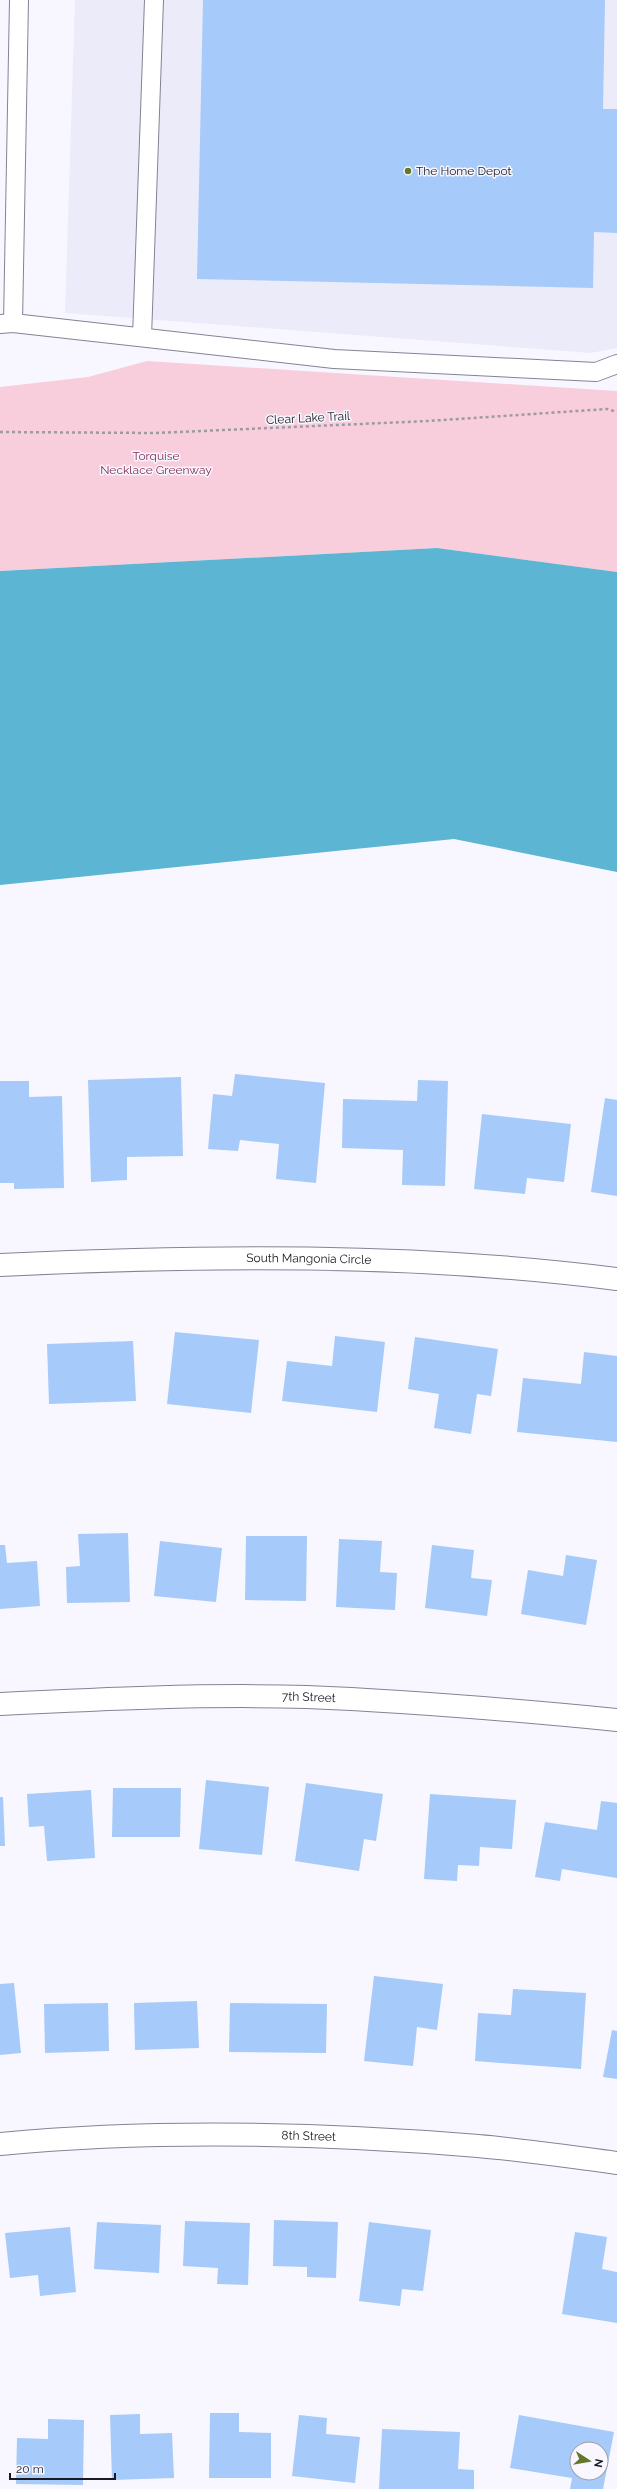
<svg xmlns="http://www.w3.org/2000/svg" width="617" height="2489" viewBox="0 0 617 2489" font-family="Raleway,sans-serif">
<rect width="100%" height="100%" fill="#f8f7ff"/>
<polygon fill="#ecebfa" points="75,0 617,0 617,348 591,353 65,313"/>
<polygon fill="#f8cedc" points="147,361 617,391 617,572 437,548 0,571 0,387 88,377"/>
<polygon fill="#5cb5d3" points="437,548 617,572 617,872 454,839 0,885 0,571"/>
<g fill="#a6caf9" fill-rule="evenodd">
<polygon points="203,0 605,0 603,109 617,109 617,233 594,232 593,288 197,279"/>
<polygon points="235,1074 325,1083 316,1183 276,1179 279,1144 240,1140 238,1151 208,1149 213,1094 232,1096"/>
<polygon points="181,1077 183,1156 127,1157 127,1180 91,1182 88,1080"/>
<polygon points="418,1080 448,1081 445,1186 402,1185 403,1150 342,1148 343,1099 417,1101"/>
<polygon points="0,1081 29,1081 29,1097 62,1096 64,1188 14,1189 14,1183 0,1183"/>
<polygon points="605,1098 617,1100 617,1196 591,1192"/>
<polygon points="482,1114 571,1124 564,1182 527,1178 525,1194 474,1189"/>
<polygon points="175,1332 259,1340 251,1413 167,1404"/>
<polygon points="335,1336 385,1342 377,1412 282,1401 287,1361 332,1366"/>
<polygon points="415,1337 498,1349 491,1396 477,1394 471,1434 434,1428 439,1394 408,1389"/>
<polygon points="133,1341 136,1401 49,1404 47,1344"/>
<polygon points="584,1352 617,1356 617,1442 517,1432 523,1378 581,1384"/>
<polygon points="128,1533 130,1602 67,1603 66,1567 80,1566 78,1534"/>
<polygon points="246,1536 307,1536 306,1601 245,1600"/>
<polygon points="339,1539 382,1541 380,1572 397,1573 395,1610 336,1607"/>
<polygon points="160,1541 222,1548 216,1602 154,1596"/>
<polygon points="0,1545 5,1545 7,1563 37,1561 40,1606 0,1609"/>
<polygon points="432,1545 474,1550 471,1578 492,1580 487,1616 425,1608"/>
<polygon points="566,1555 597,1560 586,1625 521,1614 528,1570 563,1576"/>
<polygon points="206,1780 269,1787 262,1855 199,1849"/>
<polygon points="306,1783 383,1794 376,1841 364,1839 359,1871 295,1861"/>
<polygon points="113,1788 181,1788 180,1837 112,1837"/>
<polygon points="91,1790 95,1858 47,1861 44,1826 29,1827 27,1794"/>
<polygon points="430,1794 516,1800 512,1849 480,1847 479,1866 458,1865 457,1881 424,1879"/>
<polygon points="0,1797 3,1797 5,1846 0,1846"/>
<polygon points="601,1801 617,1803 617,1878 562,1869 560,1881 535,1877 545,1822 597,1830"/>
<polygon points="374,1976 443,1984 437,2030 417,2027 413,2066 364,2061"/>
<polygon points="14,1983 21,2053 0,2055 0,1984"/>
<polygon points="513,1989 586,1993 581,2069 475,2061 478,2013 511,2015"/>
<polygon points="197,2001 199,2048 135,2050 134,2003"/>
<polygon points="108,2003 109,2051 45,2053 44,2004"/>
<polygon points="230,2003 327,2004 326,2053 229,2052"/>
<polygon points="612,2030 617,2031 617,2079 603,2077"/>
<polygon points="274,2220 338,2222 336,2278 307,2277 307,2267 273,2266"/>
<polygon points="185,2221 250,2223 248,2285 217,2284 218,2268 183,2266"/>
<polygon points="97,2222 161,2225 159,2273 94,2269"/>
<polygon points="369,2222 431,2230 423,2291 402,2289 400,2306 359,2301"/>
<polygon points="70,2227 76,2292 40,2296 38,2275 10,2278 5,2233"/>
<polygon points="575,2232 607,2237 602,2269 617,2272 617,2323 562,2314"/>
<polygon points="210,2413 239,2413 239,2432 271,2433 271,2478 209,2478"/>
<polygon points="140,2414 140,2434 172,2433 174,2478 112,2480 110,2415"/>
<polygon points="299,2415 327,2418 326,2434 360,2437 355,2483 292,2476"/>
<path d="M519,2415L614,2432L603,2489H570L572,2478L510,2468ZM577,2449H601V2473H577Z"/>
<polygon points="48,2419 84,2420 83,2485 16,2484 17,2438 48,2439"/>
<polygon points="382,2429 460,2432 458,2469 474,2470 474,2489 379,2489"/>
</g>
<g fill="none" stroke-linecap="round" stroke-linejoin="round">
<defs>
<g id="lane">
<polyline points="13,323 19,0"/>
<polyline points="0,324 13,323 334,359 596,372 617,364"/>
<polyline points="142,337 154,0"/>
</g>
<g id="street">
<path id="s1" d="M0,1265C205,1255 413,1253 617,1279"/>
<path id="s2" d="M0,1704C102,1699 205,1694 307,1697C411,1701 514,1710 617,1720"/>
<path id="s3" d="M0,2144C158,2129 320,2133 478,2146C524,2150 571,2157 617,2163"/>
</g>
</defs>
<use href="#lane" stroke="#848393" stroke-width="20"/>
<use href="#street" stroke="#848393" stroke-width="24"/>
<polyline stroke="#9c9ba2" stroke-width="2.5" stroke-dasharray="3 3" stroke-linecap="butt" points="0,432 156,433 428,421 607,409 617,412"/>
<use href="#lane" stroke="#fff" stroke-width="18"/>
<use href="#street" stroke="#fff" stroke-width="22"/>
</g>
<circle fill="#637829" stroke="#f8f7ff" stroke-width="1.5" cx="408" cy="171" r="4"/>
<g text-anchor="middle" stroke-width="3" stroke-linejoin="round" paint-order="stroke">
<g font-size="12" fill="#1a1a20" stroke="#f8f7ff" text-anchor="start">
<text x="416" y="175">The Home Depot</text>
</g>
<g font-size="12" fill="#1a1a20" stroke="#f8f7ff">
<text transform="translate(308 418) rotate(-3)" y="4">Clear Lake Trail</text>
<text dy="4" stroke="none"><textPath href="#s1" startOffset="309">South Mangonia Circle</textPath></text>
<text dy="4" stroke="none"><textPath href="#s2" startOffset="309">7th Street</textPath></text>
<text dy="4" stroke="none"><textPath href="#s3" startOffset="309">8th Street</textPath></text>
</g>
<g font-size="12" fill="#842e56" stroke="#f8f7ff">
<text x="156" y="460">Torquise<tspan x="156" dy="14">Necklace Greenway</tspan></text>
</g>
</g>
<g transform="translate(589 2461) rotate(102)"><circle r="19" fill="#f8f7ff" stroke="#9f9fa6"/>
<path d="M0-3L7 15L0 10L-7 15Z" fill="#637829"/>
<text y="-6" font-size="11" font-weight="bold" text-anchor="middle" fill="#1a1a20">N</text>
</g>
<path d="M10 2473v6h105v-6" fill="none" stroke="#1a1a20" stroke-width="2"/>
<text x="16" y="2473" font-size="12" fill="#1a1a20" stroke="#f8f7ff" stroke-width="3" paint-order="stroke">20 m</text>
</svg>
